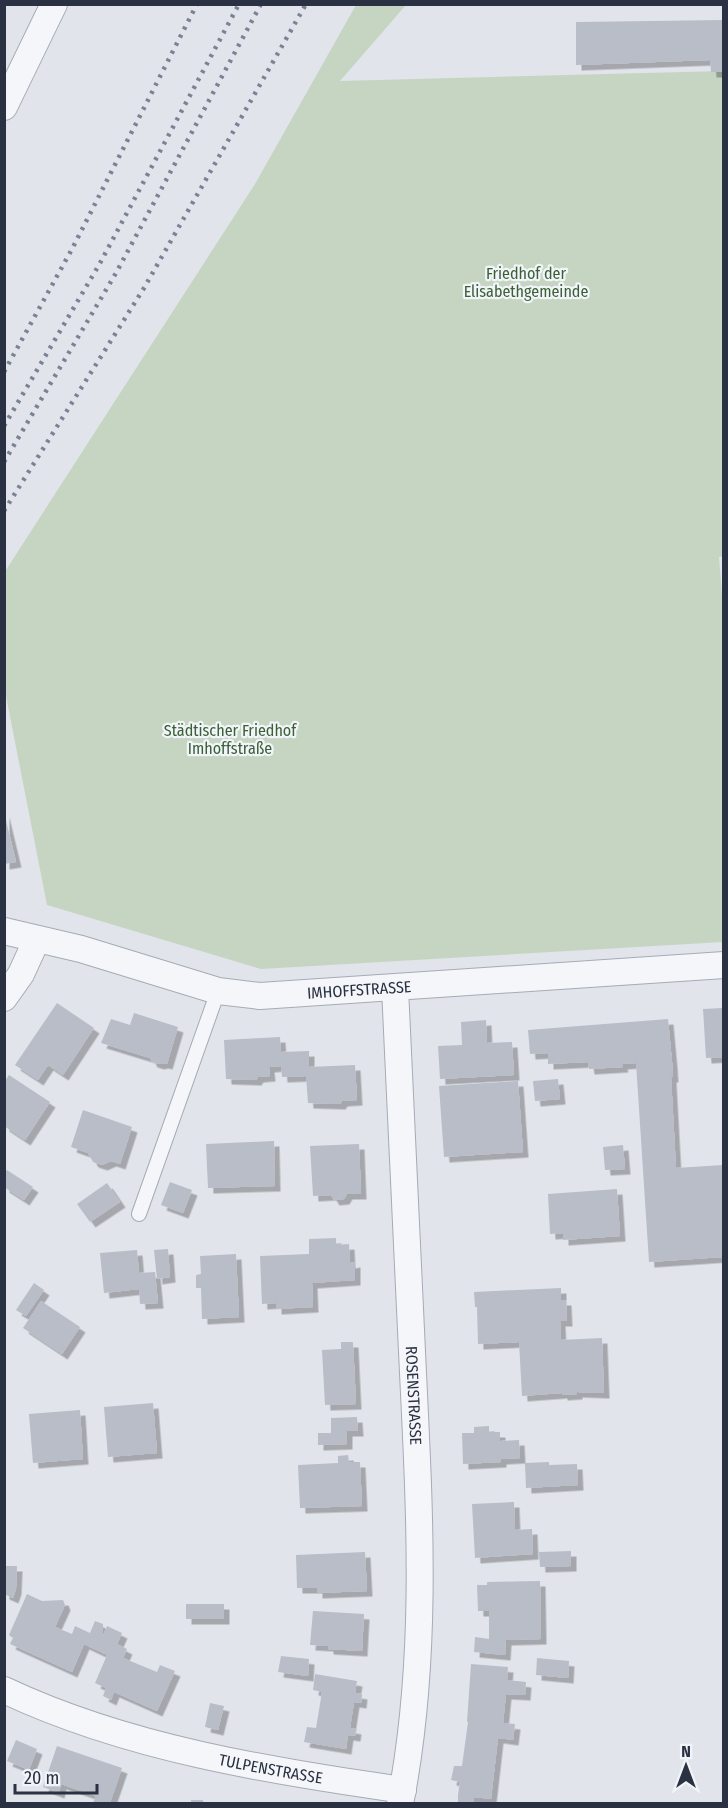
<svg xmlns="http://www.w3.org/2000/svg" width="728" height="1808" viewBox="0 0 728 1808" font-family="'Fira Sans Condensed',sans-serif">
<defs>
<filter id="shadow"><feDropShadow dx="5.5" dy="5.5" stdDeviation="0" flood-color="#0004"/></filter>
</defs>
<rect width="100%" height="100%" fill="#e1e4eb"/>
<polygon fill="#c6d5c2" points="356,5 406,5 340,81 723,71 724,556 719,557 724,622 723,942 261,969 47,905 5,691 4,573 255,184"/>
<g fill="#b8bdc8" filter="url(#shadow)">
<polygon points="723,20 723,72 711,72 710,60 576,65 576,22"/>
<polygon points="4,812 16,862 4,864"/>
<polygon points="57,1003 94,1028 63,1075 48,1065 38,1080 15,1065"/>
<polygon points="723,1008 723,1057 706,1058 703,1009"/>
<polygon points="134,1013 178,1027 167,1064 163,1063 159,1064 152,1062 150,1058 101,1043 111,1019 130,1025"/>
<polygon points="668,1019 672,1062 673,1077 671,1077 676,1168 723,1165 723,1257 649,1262 636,1063 622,1064 623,1067 589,1069 588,1062 548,1064 548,1053 530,1054 528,1030"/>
<polygon points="486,1020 487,1043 512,1042 514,1075 440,1079 438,1046 462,1045 461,1022"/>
<polygon points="280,1037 281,1052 309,1051 309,1067 355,1065 357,1100 342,1101 340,1104 308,1103 306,1076 282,1077 281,1066 269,1067 270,1076 258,1077 256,1080 226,1079 224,1040"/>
<polygon points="9,1075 50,1102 25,1140 4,1126 4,1082"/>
<polygon points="558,1079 560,1099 535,1101 533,1081"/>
<polygon points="518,1081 523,1152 444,1157 439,1086"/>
<polygon points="83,1110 132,1127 120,1164 111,1161 102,1165 93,1162 88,1153 71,1147"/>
<polygon points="274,1141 275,1186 208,1188 206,1144"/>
<polygon points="359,1144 361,1194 347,1194 344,1199 334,1200 331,1195 313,1196 310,1146"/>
<polygon points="623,1145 625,1169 605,1170 603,1147"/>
<polygon points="7,1170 33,1187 24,1200 4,1187 4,1174"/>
<polygon points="170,1182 192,1190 183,1213 161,1205"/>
<polygon points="107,1183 120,1202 90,1222 77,1204"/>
<polygon points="617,1189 620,1236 563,1240 563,1233 550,1234 548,1194"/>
<polygon points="336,1238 336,1245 349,1244 350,1263 355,1262 355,1280 312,1283 313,1307 276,1309 276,1303 262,1304 260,1256 309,1254 309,1239"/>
<polygon points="168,1249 170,1277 157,1279 154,1250"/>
<polygon points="137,1250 139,1273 155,1272 158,1303 140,1304 139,1289 104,1293 100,1253"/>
<polygon points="236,1254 239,1317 202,1319 201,1288 196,1288 196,1275 201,1274 200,1256"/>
<polygon points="34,1283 44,1290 26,1316 16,1310"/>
<polygon points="561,1288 561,1300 566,1300 567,1321 560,1321 561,1340 602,1338 604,1393 577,1392 577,1394 562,1395 562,1393 522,1396 519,1342 478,1344 477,1307 475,1307 474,1292"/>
<polygon points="41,1301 80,1327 62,1354 23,1328"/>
<polygon points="341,1342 353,1342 356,1404 325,1405 322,1350 341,1349"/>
<polygon points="153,1403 157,1453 108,1457 104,1407"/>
<polygon points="80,1410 83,1459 33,1463 29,1414"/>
<polygon points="357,1417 358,1431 347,1431 347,1444 318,1445 318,1433 331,1433 331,1418"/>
<polygon points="489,1426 489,1432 500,1432 500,1441 519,1440 520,1458 501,1459 501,1462 463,1464 462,1433 474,1433 474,1427"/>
<polygon points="348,1455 349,1462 360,1462 362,1506 300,1508 298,1465 338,1463 338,1456"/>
<polygon points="549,1462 549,1465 577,1464 578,1485 526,1488 525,1463"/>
<polygon points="514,1502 515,1530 532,1529 533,1554 475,1558 472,1504"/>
<polygon points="571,1551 571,1566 540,1567 539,1552"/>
<polygon points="365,1552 367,1591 317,1593 317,1588 297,1588 296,1555"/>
<polygon points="4,1566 17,1566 16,1589 13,1598 4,1594"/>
<polygon points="540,1581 541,1639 506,1640 505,1655 474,1652 475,1637 489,1639 489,1611 478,1611 477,1585 487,1585 487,1582"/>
<polygon points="27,1594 42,1601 63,1600 65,1605 55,1627 72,1634 75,1626 90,1633 95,1621 103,1624 103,1636 107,1626 122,1633 117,1644 127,1649 123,1658 157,1672 160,1665 175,1671 157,1711 114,1692 111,1700 103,1696 106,1688 95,1683 107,1655 84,1644 72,1672 10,1644 13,1638 9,1635"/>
<rect x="186" y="1604" width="38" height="15"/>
<polygon points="313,1611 364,1614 362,1651 328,1649 328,1646 310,1645"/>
<polygon points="281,1656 309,1659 308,1676 278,1672"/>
<polygon points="537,1658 569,1661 568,1678 536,1675"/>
<polygon points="471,1664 508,1667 507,1680 526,1682 525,1695 506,1694 503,1723 515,1724 513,1740 498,1738 491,1799 474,1797 473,1803 458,1803 458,1795 460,1782 451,1780 454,1766 462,1766 468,1722 467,1722"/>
<polygon points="315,1674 357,1681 355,1693 362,1694 361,1703 354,1702 350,1728 356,1729 355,1736 348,1735 346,1749 304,1742 307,1727 316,1728 322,1692 313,1690"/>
<polygon points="210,1703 224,1706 218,1730 205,1727"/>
<polygon points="16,1740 37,1749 29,1770 7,1761"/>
<polygon points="57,1746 122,1768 110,1803 93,1803 96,1796 61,1784 59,1793 43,1787"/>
<rect x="191" y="1800" width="12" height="3"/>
</g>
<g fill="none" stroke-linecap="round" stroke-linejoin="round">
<defs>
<polyline id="service" points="139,1214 218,991"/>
<g id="minor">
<polyline points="4,107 54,4"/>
<path id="s1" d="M4,931L81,949L218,991L260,996L724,965"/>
<path id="s2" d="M395,988C401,1116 407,1245 413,1373C420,1517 428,1661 400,1804"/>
<polyline points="4,998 21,974 37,939"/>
<path id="s3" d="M4,1690C129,1749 268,1770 403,1790"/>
</g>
</defs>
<use href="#service" stroke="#a6abb5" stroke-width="16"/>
<use href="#minor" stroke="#a6abb5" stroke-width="28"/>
<use href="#service" stroke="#f4f6f9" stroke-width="14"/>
<use href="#minor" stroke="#f4f6f9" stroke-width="26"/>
<g stroke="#7a8295" stroke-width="4.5" stroke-dasharray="3 6" stroke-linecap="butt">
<polyline points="4,372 72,249 197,4"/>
<polyline points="4,426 99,265 239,4"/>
<polyline points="4,462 116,273 261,4"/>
<polyline points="4,511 144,288 306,4"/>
</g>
</g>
<g text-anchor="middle" stroke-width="4.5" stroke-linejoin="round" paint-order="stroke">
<g font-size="16" fill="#3b6036" stroke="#f1f4f8">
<text x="526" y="279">Friedhof der<tspan x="526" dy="18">Elisabethgemeinde</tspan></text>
<text x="230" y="736">Städtischer Friedhof<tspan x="230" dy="18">Imhoffstraße</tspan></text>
</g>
<g font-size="16" fill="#293143" stroke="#f1f4f8">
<text dy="6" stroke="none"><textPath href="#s1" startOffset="364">IMHOFFSTRASSE</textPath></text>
<text dy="6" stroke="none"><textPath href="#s2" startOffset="408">ROSENSTRASSE</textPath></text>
<text dy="6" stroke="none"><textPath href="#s3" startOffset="279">TULPENSTRASSE</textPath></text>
</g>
</g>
<rect width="728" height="1808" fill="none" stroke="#293143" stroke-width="12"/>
<g transform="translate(686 1766)" stroke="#f1f4f8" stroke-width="4.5" paint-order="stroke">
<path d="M0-4.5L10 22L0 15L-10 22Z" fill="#293143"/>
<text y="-9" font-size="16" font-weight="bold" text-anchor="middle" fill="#293143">N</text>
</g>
<path d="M15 1784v9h82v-9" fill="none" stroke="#293143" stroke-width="3"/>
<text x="24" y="1784" font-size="18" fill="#293143" stroke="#f1f4f8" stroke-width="4.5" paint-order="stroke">20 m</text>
</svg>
